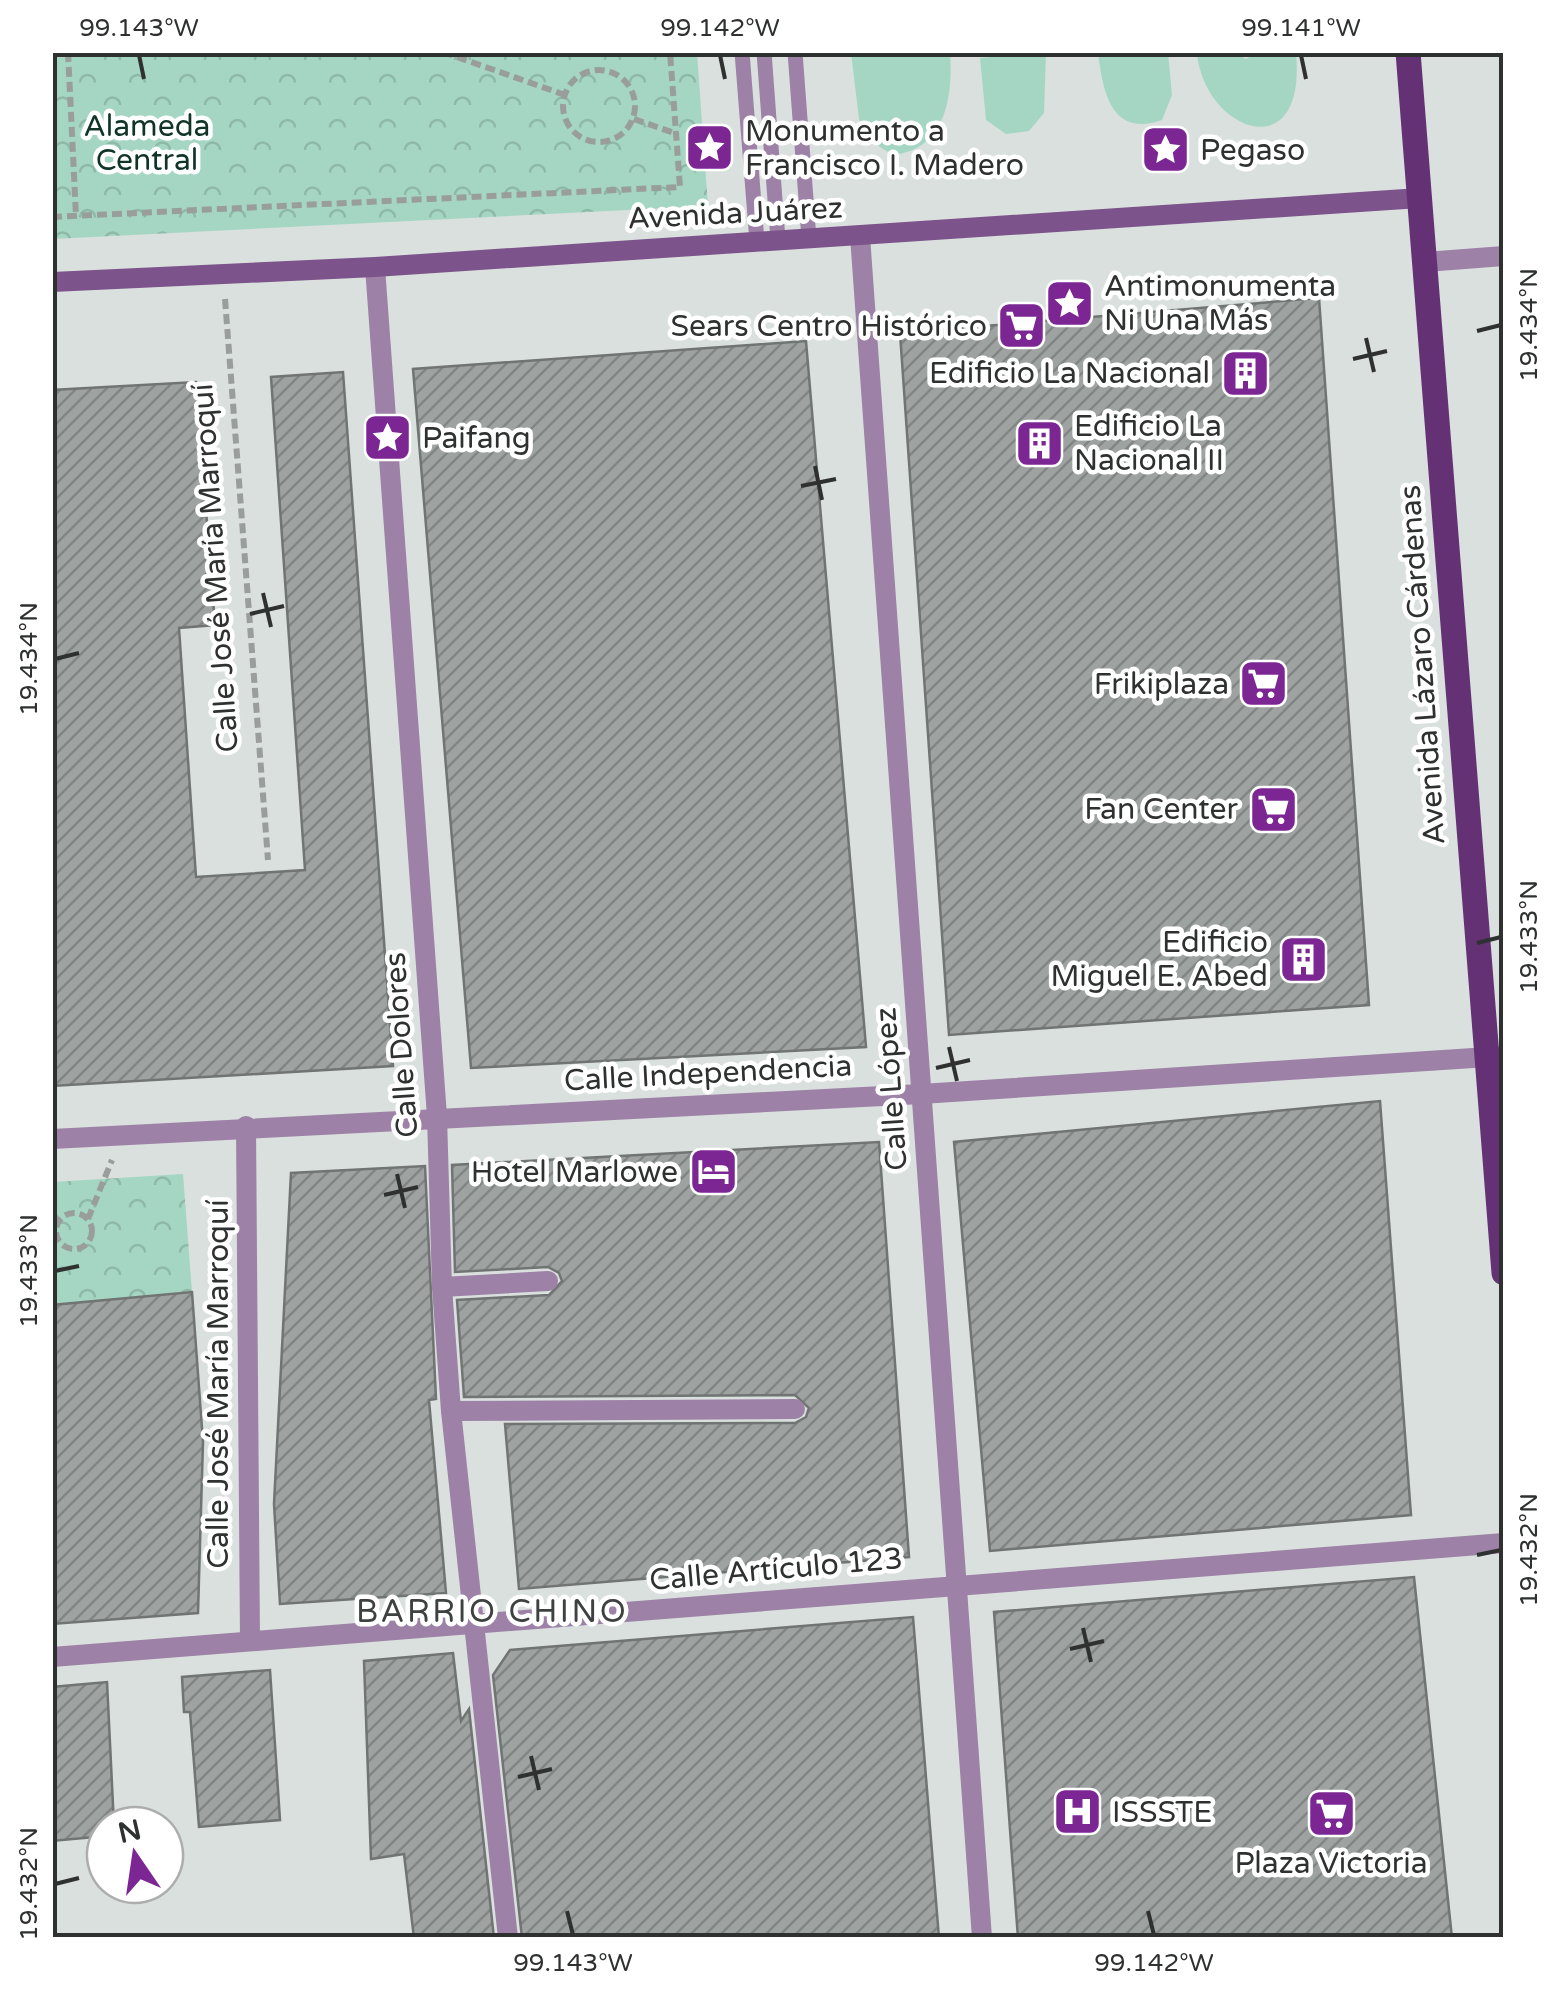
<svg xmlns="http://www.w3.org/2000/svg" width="1556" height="1990" viewBox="0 0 1556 1990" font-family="'Varela Round',sans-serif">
<defs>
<pattern id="park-crowns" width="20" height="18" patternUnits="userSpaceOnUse" patternTransform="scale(2.5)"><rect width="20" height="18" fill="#a5d6c3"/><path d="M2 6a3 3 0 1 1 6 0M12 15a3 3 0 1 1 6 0" fill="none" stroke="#8eb8a8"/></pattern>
<pattern id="building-hatch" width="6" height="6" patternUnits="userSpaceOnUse" patternTransform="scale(2.5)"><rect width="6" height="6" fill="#9ea3a1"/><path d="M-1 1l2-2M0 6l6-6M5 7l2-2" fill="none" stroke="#818584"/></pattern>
</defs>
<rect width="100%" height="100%" fill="#dae0de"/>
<g fill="#a5d6c3">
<path d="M851,53H950C953,96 946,149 893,155L861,135Z"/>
<polygon points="990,53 1046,53 1044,113 1029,131 1006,134 986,120 980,58 989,57"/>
<path d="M1098,53H1168L1172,95L1162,120C1111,138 1103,92 1098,53Z"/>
<path d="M1197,53H1235L1246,59L1257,53H1296C1307,170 1204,131 1197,53Z"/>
</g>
<g fill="url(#park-crowns)">
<polygon points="52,53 697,53 708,206 53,239"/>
<polygon points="183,1174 192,1292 53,1305 53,1182"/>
</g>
<g fill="url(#building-hatch)" stroke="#707573" stroke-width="2.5">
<polygon points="1319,298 1369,1005 949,1035 900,333"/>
<polygon points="806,341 866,1047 471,1068 413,369"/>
<polygon points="343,372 393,1066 52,1086 52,390 196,382 215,625 179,628 196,877 305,870 271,377"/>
<polygon points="1380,1101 1411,1515 990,1551 954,1142"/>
<polygon points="879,1142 909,1557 519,1589 505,1424 795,1423 806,1417 809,1408 795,1395 464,1397 457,1300 549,1295 562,1281 559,1273 548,1267 455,1272 452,1165"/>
<polygon points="425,1166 436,1399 429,1400 446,1593 280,1604 274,1504 291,1173"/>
<polygon points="192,1292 203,1442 198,1613 52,1624 52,1305"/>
<polygon points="1414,1577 1452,1938 1018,1938 994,1612"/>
<polygon points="913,1617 939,1938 522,1938 493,1675 510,1650"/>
<polygon points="453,1653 461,1721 469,1709 494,1938 414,1938 404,1854 371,1859 364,1661"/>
<polygon points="270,1670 280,1820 199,1827 190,1712 184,1712 182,1677"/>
<polygon points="107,1682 114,1825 105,1825 105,1836 52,1841 52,1687"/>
</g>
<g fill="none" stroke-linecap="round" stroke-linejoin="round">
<g stroke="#999e9c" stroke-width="6" stroke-dasharray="10 5" stroke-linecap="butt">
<polyline points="68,52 76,216"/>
<polyline points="443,52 565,95"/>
<circle cx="599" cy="106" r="36"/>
<polyline points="634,119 677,134"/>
<polyline points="52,217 680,187 670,52"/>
<polyline points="225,299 268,860"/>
<polyline points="52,1212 59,1223"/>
<circle cx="74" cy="1231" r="18"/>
<polyline points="88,1219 112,1160"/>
</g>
<g stroke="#9d81a6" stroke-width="15">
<polyline points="742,52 757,242"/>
<polyline points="764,52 778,240"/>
<polyline points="795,52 809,239"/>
</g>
<g stroke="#9d81a6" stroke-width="20">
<polyline points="860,236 982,1938"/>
<polyline points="1425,262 1504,256"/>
<polyline points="375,267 437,1116 442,1287 451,1411 508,1938"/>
<polyline points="246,1126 250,1641"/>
<polyline points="52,1139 921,1094 1504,1056"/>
<polyline points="442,1287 548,1281"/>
<polyline points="451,1411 795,1409"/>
<polyline points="52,1657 1504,1543"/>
</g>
<polyline stroke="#7c538a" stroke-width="20" points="52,282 375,267 1420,198"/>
<polyline stroke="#643174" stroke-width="25" points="1408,52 1504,1273"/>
</g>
<path fill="none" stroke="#2f3130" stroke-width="4" d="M139,55L144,79M720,55L725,79M1301,55L1306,79M1477,331L1501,325M1366,338L1374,372M1353,359L1387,351M815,466L822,500M801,486L836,479M263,593L271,627M250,614L284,606M55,659L79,653M1477,943L1501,937M949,1047L957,1081M936,1068L970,1060M397,1174L405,1208M384,1195L418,1187M55,1271L79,1266M1477,1555L1501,1550M1083,1628L1091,1662M1070,1649L1104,1641M531,1756L539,1790M518,1777L552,1769M55,1884L79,1878M567,1911L573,1935M1148,1911L1154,1935"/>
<defs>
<symbol id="sight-square" viewBox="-11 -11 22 22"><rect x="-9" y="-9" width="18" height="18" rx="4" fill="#7c2694" stroke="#fff"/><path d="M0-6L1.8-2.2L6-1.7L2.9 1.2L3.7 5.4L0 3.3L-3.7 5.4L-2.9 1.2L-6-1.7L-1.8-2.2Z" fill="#fff"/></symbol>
<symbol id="supermarket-square" viewBox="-11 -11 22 22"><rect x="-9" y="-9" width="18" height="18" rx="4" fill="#7c2694" stroke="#fff"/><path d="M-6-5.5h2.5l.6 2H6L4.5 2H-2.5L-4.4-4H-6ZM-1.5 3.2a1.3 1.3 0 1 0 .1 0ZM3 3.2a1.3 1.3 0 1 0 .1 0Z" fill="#fff"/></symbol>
<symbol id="building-square" viewBox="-11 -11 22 22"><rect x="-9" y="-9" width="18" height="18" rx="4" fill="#7c2694" stroke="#fff"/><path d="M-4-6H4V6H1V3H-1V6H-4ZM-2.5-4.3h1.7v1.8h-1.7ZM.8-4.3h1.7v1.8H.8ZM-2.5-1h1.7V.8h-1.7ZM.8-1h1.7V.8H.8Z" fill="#fff"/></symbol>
<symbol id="hotel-square" viewBox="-11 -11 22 22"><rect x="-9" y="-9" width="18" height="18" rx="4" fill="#7c2694" stroke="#fff"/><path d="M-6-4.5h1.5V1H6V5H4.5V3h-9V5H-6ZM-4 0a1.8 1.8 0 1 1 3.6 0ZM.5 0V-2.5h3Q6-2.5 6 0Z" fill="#fff"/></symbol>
<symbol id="hospital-square" viewBox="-11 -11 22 22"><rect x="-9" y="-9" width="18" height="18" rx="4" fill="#7c2694" stroke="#fff"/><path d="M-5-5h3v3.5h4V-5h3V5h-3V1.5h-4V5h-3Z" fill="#fff"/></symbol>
</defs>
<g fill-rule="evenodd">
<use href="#sight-square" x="682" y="120" width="55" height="55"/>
<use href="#sight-square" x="1138" y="122" width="55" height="55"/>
<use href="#sight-square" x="1042" y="276" width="55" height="55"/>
<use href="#supermarket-square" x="994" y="298" width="55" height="55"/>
<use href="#building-square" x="1218" y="346" width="55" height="55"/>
<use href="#sight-square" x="360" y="410" width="55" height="55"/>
<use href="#building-square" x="1012" y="416" width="55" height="55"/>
<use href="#supermarket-square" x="1236" y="656" width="55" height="55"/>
<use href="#supermarket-square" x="1246" y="782" width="55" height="55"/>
<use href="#building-square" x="1276" y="932" width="55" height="55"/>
<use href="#hotel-square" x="686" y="1144" width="55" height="55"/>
<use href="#hospital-square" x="1050" y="1784" width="55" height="55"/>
<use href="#supermarket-square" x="1304" y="1786" width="55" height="55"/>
</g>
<g text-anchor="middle" stroke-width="9" stroke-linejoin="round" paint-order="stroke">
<g font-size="30" fill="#113429" stroke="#fff">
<text x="147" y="136">Alameda<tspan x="147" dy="34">Central</tspan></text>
</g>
<g font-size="30" fill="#2f3130" stroke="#fff" text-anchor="start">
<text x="745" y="141">Monumento a<tspan x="745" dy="34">Francisco I. Madero</tspan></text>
<text x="1200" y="160">Pegaso</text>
<text x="1104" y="296">Antimonumenta<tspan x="1104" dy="34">Ni Una Más</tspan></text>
<text x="987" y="336" text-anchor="end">Sears Centro Histórico</text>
<text x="1210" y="383" text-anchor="end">Edificio La Nacional</text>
<text x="1074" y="436">Edificio La<tspan x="1074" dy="34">Nacional II</tspan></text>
<text x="422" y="448">Paifang</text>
<text x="1229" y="694" text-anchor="end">Frikiplaza</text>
<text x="1238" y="819" text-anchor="end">Fan Center</text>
<text x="1268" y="952" text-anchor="end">Edificio<tspan x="1268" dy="34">Miguel E. Abed</tspan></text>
<text x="678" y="1182" text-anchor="end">Hotel Marlowe</text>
<text x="1112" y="1822">ISSSTE</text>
<text x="1331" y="1873" text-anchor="middle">Plaza Victoria</text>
</g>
<g font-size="30" fill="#2f3130" stroke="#fff">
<text transform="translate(735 213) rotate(-3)" y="10">Avenida Juárez</text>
<text transform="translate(215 568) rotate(-94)" y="10">Calle José María Marroquí</text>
<text transform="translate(1422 665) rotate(-94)" y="10">Avenida Lázaro Cárdenas</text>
<text transform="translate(401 1045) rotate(-94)" y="10">Calle Dolores</text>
<text transform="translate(708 1073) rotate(-3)" y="10">Calle Independencia</text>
<text transform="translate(891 1089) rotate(-94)" y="10">Calle López</text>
<text transform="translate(218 1384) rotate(-90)" y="10">Calle José María Marroquí</text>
<text transform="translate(776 1569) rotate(-5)" y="10">Calle Artículo 123</text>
</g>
<g font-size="32" letter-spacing="2.5" fill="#3d413f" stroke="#fff">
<text x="492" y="1622">BARRIO CHINO</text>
</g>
</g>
<rect width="1556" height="1990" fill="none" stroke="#ffffff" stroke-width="110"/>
<g transform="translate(135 1855) rotate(347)"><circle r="48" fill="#ffffff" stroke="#acadac" stroke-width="2.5"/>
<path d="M0-8L18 38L0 25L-18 38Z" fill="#7c2694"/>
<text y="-15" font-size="28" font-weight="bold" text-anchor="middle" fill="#2f3130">N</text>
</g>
<rect x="55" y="55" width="1446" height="1880" fill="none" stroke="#2f3130" stroke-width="4"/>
<g font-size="25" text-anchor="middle" fill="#2f3130">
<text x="139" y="36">99.143°W</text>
<text x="720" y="36">99.142°W</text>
<text x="1301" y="36">99.141°W</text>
<text transform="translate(1528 325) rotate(-90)" y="9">19.434°N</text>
<text transform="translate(28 659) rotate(-90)" y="9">19.434°N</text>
<text transform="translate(1528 937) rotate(-90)" y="9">19.433°N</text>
<text transform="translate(28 1271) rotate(-90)" y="9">19.433°N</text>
<text transform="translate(1528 1550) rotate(-90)" y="9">19.432°N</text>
<text transform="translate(28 1884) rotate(-90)" y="9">19.432°N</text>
<text x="573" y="1971">99.143°W</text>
<text x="1154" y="1971">99.142°W</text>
</g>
</svg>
